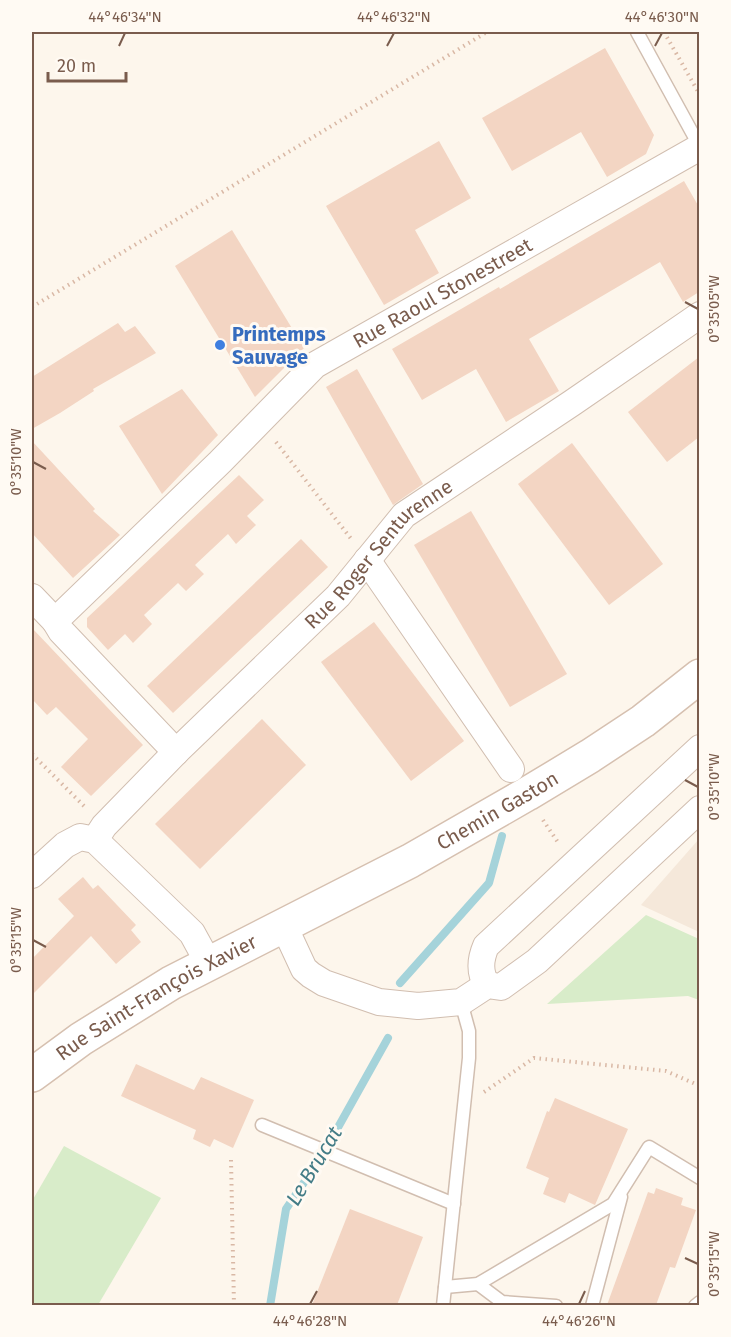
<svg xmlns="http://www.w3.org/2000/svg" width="731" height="1337" viewBox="0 0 731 1337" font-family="'Fira Sans',sans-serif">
<rect width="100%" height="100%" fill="#fdf6ec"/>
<polygon fill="#f5e8da" points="699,839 699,932 641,905"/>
<g fill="#d8ecc9">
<polygon points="646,915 699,939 699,1000 688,996 547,1004"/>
<polygon points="64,1146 161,1198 98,1305 32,1305 32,1201"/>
</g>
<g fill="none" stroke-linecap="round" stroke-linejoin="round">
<g stroke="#a5d3da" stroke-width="8">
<polyline points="400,983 489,883 502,836"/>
<polyline points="270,1306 286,1209 322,1156 388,1038"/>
</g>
</g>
<g fill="#f3d5c3">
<polygon points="605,48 654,135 646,154 607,177 581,132 512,171 482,118"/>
<polygon points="439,141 471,198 415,230 439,273 384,305 326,206"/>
<polygon points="684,181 699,207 699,292 683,302 660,262 529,339 559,391 506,422 476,369 422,400 392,349 499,287 500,289"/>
<polygon points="232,230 304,348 255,397 175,266"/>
<polygon points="118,323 125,332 135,326 156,353 93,389 94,391 60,413 32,429 32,377"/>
<polygon points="699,357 699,437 667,462 628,412"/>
<polygon points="357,369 423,484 393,505 326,387"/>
<polygon points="182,389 218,435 162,494 119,426"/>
<polygon points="32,441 95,509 93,511 120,535 73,578 32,533"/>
<polygon points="572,443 663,564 609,605 518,484"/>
<polygon points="239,475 264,500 247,516 256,525 236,544 228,534 195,565 204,574 186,591 178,583 144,615 152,624 133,643 125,634 108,650 87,627 87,618"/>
<polygon points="471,511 567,674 510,707 414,545"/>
<polygon points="301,539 328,567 173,713 147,686"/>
<polygon points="374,622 464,741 411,781 321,662"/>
<polygon points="32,628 143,745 91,796 61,767 88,739 56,707 47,715 32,699"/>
<polygon points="262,719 306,765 200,869 155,824"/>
<polygon points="83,877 93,889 98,885 136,925 131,930 141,942 116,964 91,936 32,995 32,959 74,916 58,899"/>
<polygon points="136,1064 194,1090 201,1077 254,1100 233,1148 214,1139 210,1147 193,1139 196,1130 121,1096"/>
<polygon points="555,1098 628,1129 595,1205 569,1193 565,1203 543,1194 549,1178 526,1168 547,1111 549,1112"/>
<polygon points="656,1188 683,1198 681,1205 696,1210 675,1268 670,1267 656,1305 607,1305 648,1192 654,1194"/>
<polygon points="350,1209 423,1237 397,1305 312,1305"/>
</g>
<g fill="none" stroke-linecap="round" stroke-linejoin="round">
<defs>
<g id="lane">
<polyline points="637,32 700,147"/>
<polyline points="262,1125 454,1204"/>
<polyline points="478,1284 502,1302 556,1306"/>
<polyline points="445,1287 478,1284 613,1204 649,1147 700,1178"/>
<polyline points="443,1306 469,1058 469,1031 461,1002"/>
<polyline points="592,1306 621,1197"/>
<polyline points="695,1306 700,1302"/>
</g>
<g id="street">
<polyline points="367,560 511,769"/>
<polyline points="32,597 55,621"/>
<path id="s1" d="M176,752L61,631L55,621L220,462L315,365L700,147"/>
<path id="s2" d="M95,840L104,826L176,752L338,596L404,515L572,403L700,315"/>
<polyline points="32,875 65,845 80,837 95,840 192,933 209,964"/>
<polyline points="284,926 304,969 311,975 324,983 379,1002 418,1006 461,1002 487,985 501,987 537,961 700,809"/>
<path d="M487,985C479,972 480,960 486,946L700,748"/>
</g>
<g id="secondary">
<path id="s3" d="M32,1075L81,1039L171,983L410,861L527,794L590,756L643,721L700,676"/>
</g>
</defs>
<use href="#lane" stroke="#d1beb0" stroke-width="15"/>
<use href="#street" stroke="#d1beb0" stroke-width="28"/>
<use href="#secondary" stroke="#d6c0b0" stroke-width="36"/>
<g stroke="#d9b8a5" stroke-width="4" stroke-dasharray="1.5 4.5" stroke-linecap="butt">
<polyline points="664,32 700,95"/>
<polyline points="32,307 487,32"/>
<polyline points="276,442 352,540"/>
<polyline points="32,754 87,809"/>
<polyline points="543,820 559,844"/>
<polyline points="484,1092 534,1058 666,1071 700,1086"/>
<polyline points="231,1160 234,1306"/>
</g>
<use href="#lane" stroke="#fff" stroke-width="12"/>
<use href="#street" stroke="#fff" stroke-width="26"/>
<use href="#secondary" stroke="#fff" stroke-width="33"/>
</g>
<path fill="none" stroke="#7a5c4d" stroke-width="2" d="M119,46L125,33M387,46L394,33M655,46L662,33M685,302L698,309M33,462L46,469M685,780L698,787M33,940L46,947M685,1258L698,1264M310,1304L317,1291M579,1304L585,1291"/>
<circle fill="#3f7fe0" stroke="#fffaf3" stroke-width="2" cx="220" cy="345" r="6"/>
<g text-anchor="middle" stroke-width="6" stroke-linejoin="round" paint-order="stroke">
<g font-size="20" fill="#7a5c4d" stroke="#fffaf3">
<text dy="7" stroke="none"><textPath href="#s1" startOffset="690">Rue Raoul Stonestreet</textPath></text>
<text dy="7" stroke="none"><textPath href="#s2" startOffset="404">Rue Roger Senturenne</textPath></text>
<text dy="7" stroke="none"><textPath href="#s3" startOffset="536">Chemin Gaston</textPath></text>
<text dy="7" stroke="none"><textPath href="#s3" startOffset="147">Rue Saint-François Xavier</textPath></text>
</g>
<g font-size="20" font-weight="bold" fill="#366cbe" stroke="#fffaf3" text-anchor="start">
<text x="232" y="341">Printemps<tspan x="232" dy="23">Sauvage</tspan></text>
</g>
<g font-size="21" font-style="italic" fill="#437c86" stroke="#fffaf3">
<text transform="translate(314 1166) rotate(-59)" y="7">Le Brucat</text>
</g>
</g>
<rect width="731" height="1337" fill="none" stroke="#fffaf3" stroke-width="66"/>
<path d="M48 72v9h78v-9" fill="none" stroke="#7a5c4d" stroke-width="3"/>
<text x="57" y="72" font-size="18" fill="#7a5c4d" stroke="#fffaf3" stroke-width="4.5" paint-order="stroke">20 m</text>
<rect x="33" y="33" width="665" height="1271" fill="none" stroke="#7a5c4d" stroke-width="2"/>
<g font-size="15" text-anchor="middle" fill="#7a5c4d">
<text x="125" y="22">44°46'34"N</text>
<text x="394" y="22">44°46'32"N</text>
<text x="662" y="22">44°46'30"N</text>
<text transform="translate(714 309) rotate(-90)" y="5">0°35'05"W</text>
<text transform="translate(16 462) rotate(-90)" y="5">0°35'10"W</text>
<text transform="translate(714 787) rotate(-90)" y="5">0°35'10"W</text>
<text transform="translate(16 940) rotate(-90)" y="5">0°35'15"W</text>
<text transform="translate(714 1264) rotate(-90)" y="5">0°35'15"W</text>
<text x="310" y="1326">44°46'28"N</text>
<text x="579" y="1326">44°46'26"N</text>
</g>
</svg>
